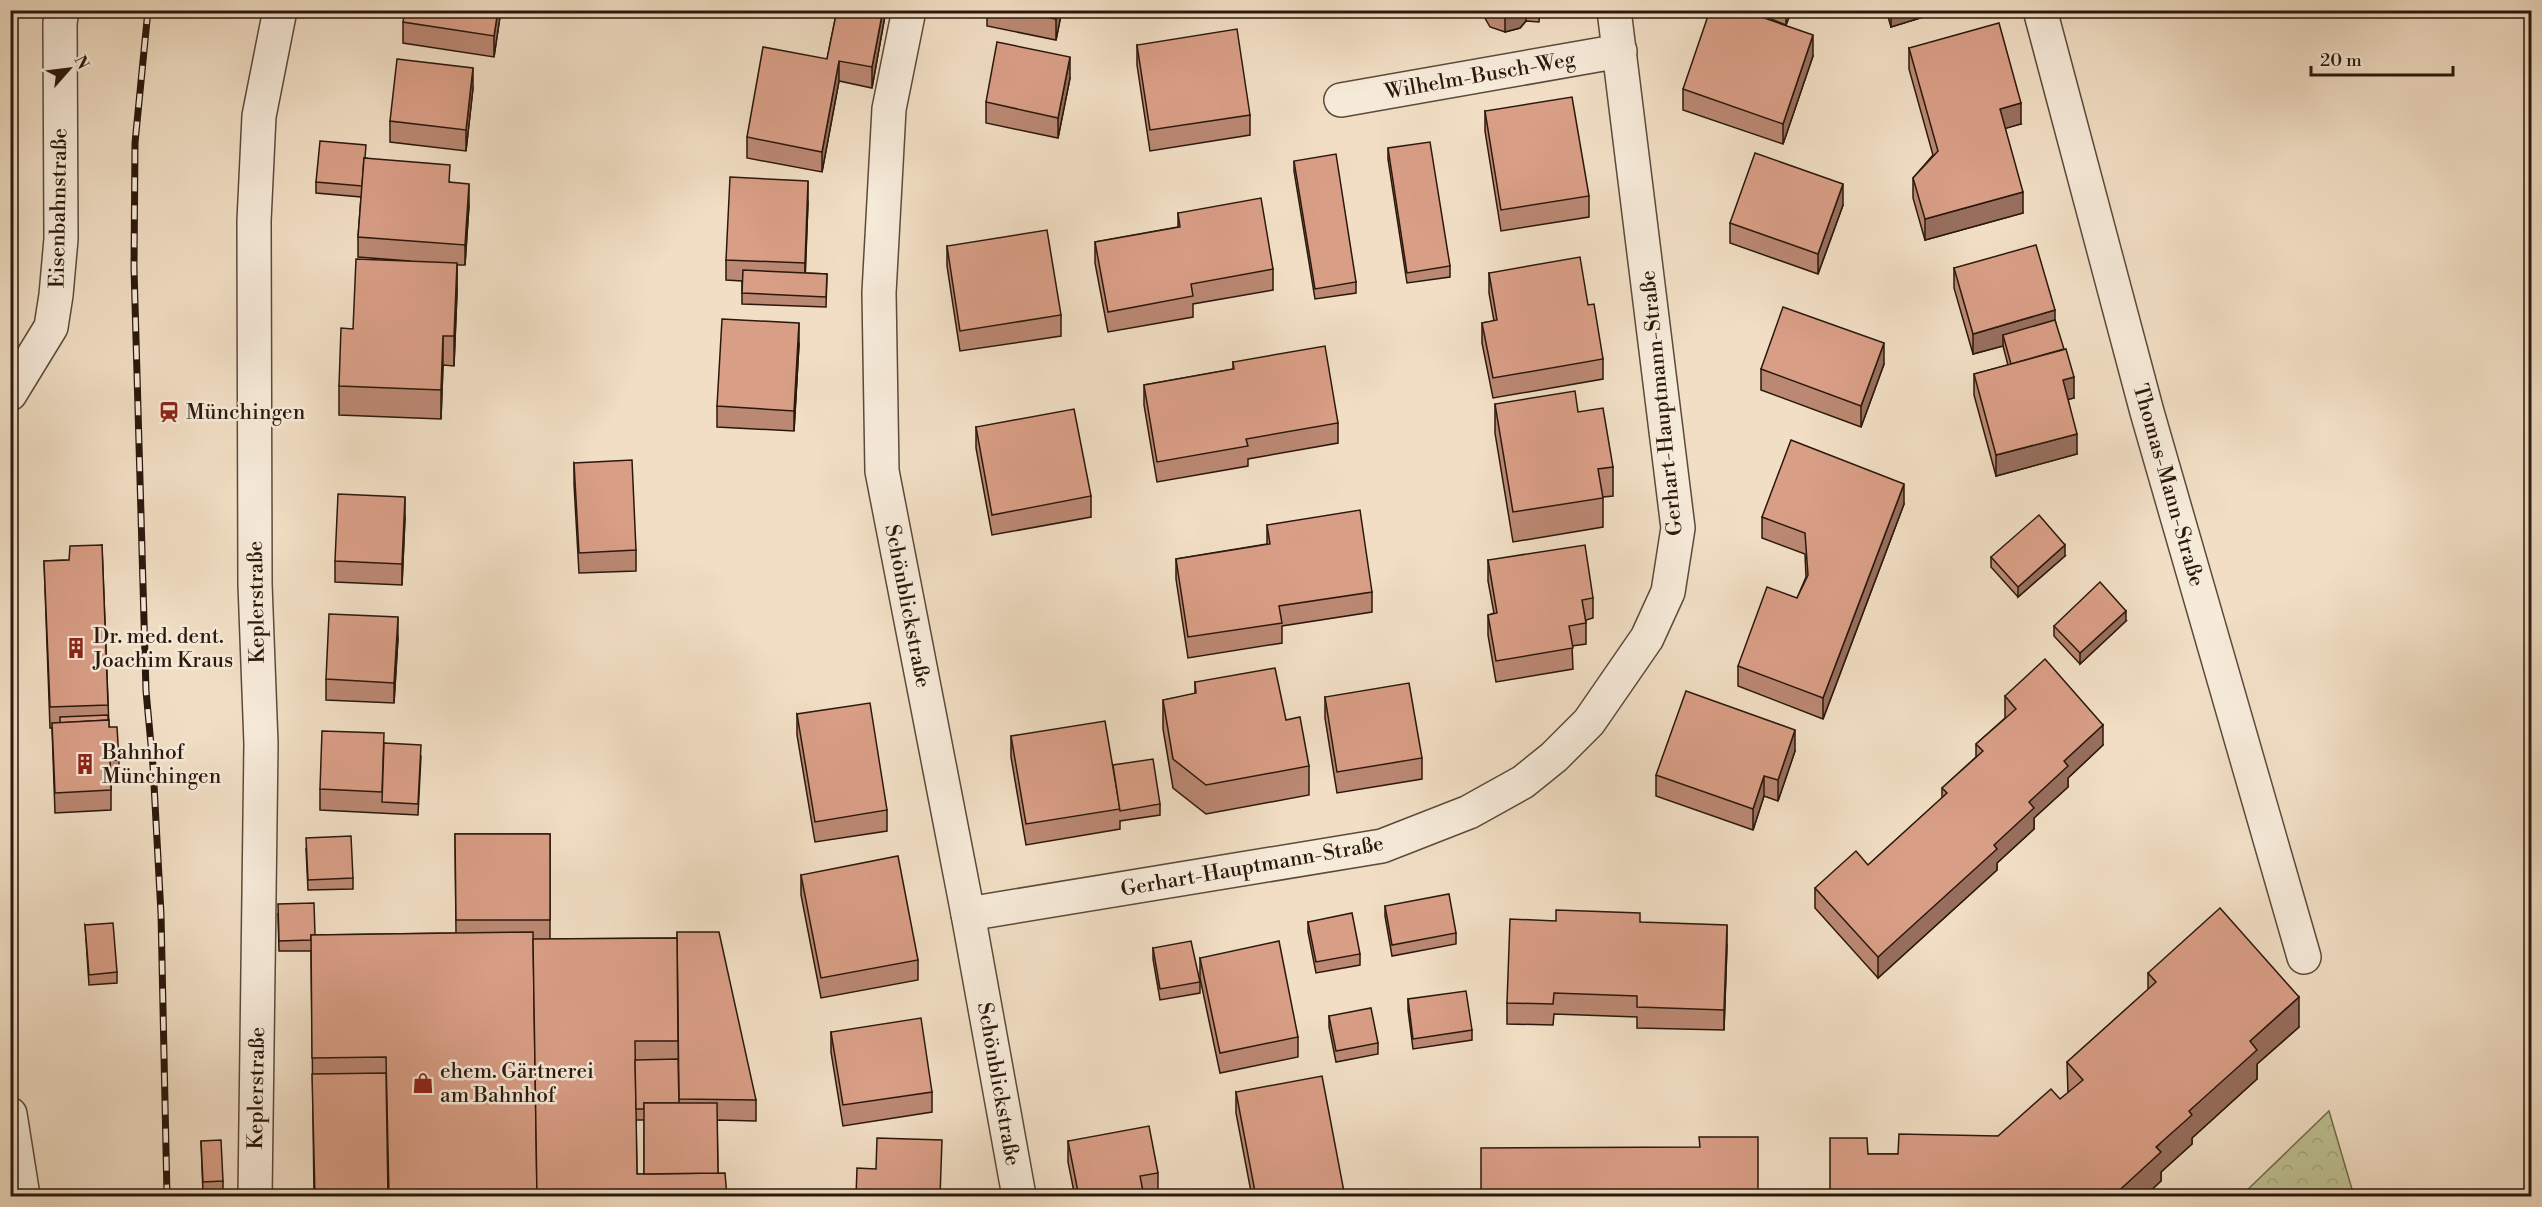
<svg xmlns="http://www.w3.org/2000/svg" width="2542" height="1207" viewBox="0 0 2542 1207" font-family="'Libre Bodoni',serif">
<defs>
<pattern id="forest-crowns" width="20" height="18" patternUnits="userSpaceOnUse" patternTransform="scale(1.5)"><rect width="20" height="18" fill="#bdc092"/><path d="M2 6a3 3 0 1 1 6 0M12 15a3 3 0 1 1 6 0" fill="none" stroke="#a3a47d"/></pattern>
</defs>
<rect width="100%" height="100%" fill="#f1dec4"/>
<filter id="stains"><feTurbulence type="fractalNoise" baseFrequency=".00333" numOctaves="4"/><feColorMatrix values="0 0 0 0 .2 0 0 0 0 .09 0 0 0 0 .02 0 0 0 .5 -.17"/></filter>
<radialGradient id="worn" r=".72"><stop offset=".6" stop-color="#630" stop-opacity="0"/><stop offset="1" stop-color="#630" stop-opacity=".3"/></radialGradient>
<polygon fill="url(#forest-crowns)" stroke="#746c4f" stroke-width="1.5" points="2329,1111 2354,1196 2241,1196"/>
<g fill="none" stroke-linecap="round" stroke-linejoin="round">
<defs>
<g id="minor">
<polyline points="909,10 889,109 879,293 882,471 968,914 1019,1196"/>
<polyline points="2040,10 2147,412 2304,957"/>
<polyline points="1341,100 1620,51"/>
<polyline points="10,394 51,327 56,295 61,239 60,23 62,10"/>
<polyline points="968,914 1382,846 1469,812 1523,782 1554,757 1589,722 1647,638 1668,592 1678,528 1614,10"/>
<polyline points="10,1114 23,1196"/>
<polyline points="255,1196 261,744 255,584 254,221 259,116 280,10"/>
</g>
</defs>
<use href="#minor" stroke="#5c4a3a" stroke-width="36"/>
<use href="#minor" stroke="#f6ead9" stroke-width="33"/>
<defs>
<polyline id="rail" points="148,10 135,143 134,268 146,691 153,766 161,914 167,1196"/>
</defs>
<use href="#rail" stroke="#2b180c" stroke-width="7"/>
<use href="#rail" stroke="#f6ead9" stroke-width="4.5" stroke-dasharray="14" stroke-linecap="butt"/>
</g>
<g fill="#bb8873" stroke="#2b180c" stroke-width="1.5" fill-rule="evenodd">
<polygon points="501,10 494,57 403,43 403,22"/>
<polygon points="837,10 886,10 872,88 839,81 822,172 747,158 747,137 827,59"/>
<polygon points="987,10 1062,10 1056,40 987,26"/>
<polygon points="1179,10 1206,10 1180,15"/>
<polygon points="1308,10 1322,10 1308,13"/>
<polygon points="1464,10 1540,10 1539,22 1526,21 1520,28 1505,32 1490,27 1482,13"/>
<polygon points="1749,10 1792,10 1786,25"/>
<polygon points="1886,10 1946,10 1891,27"/>
<polygon points="1137,45 1250,115 1250,135 1150,151 1137,65"/>
<polygon points="1909,48 2021,124 2005,128 2023,213 1925,240 1913,198 1913,178 1933,155 1909,69"/>
<polygon points="1813,56 1783,144 1683,110 1683,89"/>
<polygon points="1070,78 1058,138 986,123 986,102"/>
<polygon points="473,88 466,151 390,142 390,121"/>
<polygon points="1485,111 1589,196 1589,217 1501,231 1485,131"/>
<polygon points="1388,148 1450,266 1450,277 1407,283 1388,159"/>
<polygon points="366,158 450,182 469,205 465,265 457,265 457,292 454,366 443,365 441,419 339,415 339,386 353,329 409,261 358,257 358,237 361,197 316,193 316,182"/>
<polygon points="1294,161 1356,282 1356,293 1315,299 1294,171"/>
<polygon points="808,202 805,273 827,274 826,307 742,304 742,281 726,280 726,260"/>
<polygon points="1843,205 1818,274 1730,243 1730,223"/>
<polygon points="1178,213 1273,269 1273,290 1193,304 1193,317 1108,332 1095,263 1095,242 1178,227"/>
<polygon points="947,246 1061,315 1061,336 960,351 947,266"/>
<polygon points="1954,268 2055,320 2074,398 2068,399 2077,454 1996,476 1974,395 1974,374 2008,365 2003,346 1973,354 1954,288"/>
<polygon points="1489,273 1588,305 1603,359 1603,379 1493,398 1482,343 1482,323 1494,321 1489,293"/>
<polygon points="799,344 794,431 717,427 717,406"/>
<polygon points="1233,362 1338,423 1338,443 1248,459 1248,466 1157,482 1144,405 1144,385 1233,369"/>
<polygon points="1884,364 1861,427 1761,390 1761,369"/>
<polygon points="1495,404 1578,412 1613,467 1613,496 1603,497 1603,527 1513,542 1495,433"/>
<polygon points="976,427 1091,496 1091,517 992,535 976,448"/>
<polygon points="574,463 636,550 636,571 579,573 574,484"/>
<polygon points="1904,504 1823,719 1738,686 1738,666 1797,598 1806,577 1805,554 1762,538 1762,517"/>
<polygon points="405,517 402,585 335,582 335,561"/>
<polygon points="1267,525 1372,592 1372,612 1282,626 1282,643 1188,658 1176,579 1176,559 1267,544"/>
<polygon points="102,545 109,727 119,760 119,780 111,780 111,810 55,813 52,728 50,728 44,561 69,560"/>
<polygon points="2065,556 2018,597 1991,567 1991,557"/>
<polygon points="1488,560 1593,598 1593,618 1586,620 1586,644 1572,646 1573,669 1496,682 1488,635 1488,615 1494,613 1488,581"/>
<polygon points="2126,621 2080,664 2054,636 2054,626"/>
<polygon points="398,638 394,703 326,700 326,679"/>
<polygon points="1195,682 1286,720 1309,766 1309,795 1206,814 1173,788 1163,729 1163,700 1195,694"/>
<polygon points="2005,696 2103,745 2068,778 2068,787 2034,818 2034,829 1997,863 1997,870 1878,978 1815,908 1815,888 1868,865 1942,798 1942,788 1976,757 1976,744 2005,718"/>
<polygon points="1325,697 1422,758 1422,779 1337,793 1325,718"/>
<polygon points="797,714 887,810 887,831 815,842 797,735"/>
<polygon points="1011,736 1113,765 1160,804 1160,815 1120,821 1120,829 1026,845 1011,757"/>
<polygon points="384,743 421,756 418,815 320,810 320,789"/>
<polygon points="1795,751 1778,801 1764,796 1753,830 1656,796 1656,775"/>
<path d="M455,834H550V939L677,938L679,1102L677,932L756,1100V1121L717,1120L718,1173L727,1197H314L311,951H279L278,914L315,935L456,933ZM636,1120H644V1174H637Z"/>
<polygon points="306,849 353,878 353,889 308,890"/>
<polygon points="801,875 918,960 918,980 821,998 801,895"/>
<polygon points="1385,906 1456,933 1456,944 1392,956 1385,916"/>
<polygon points="1556,921 1640,922 1727,945 1724,1030 1637,1028 1637,1017 1554,1014 1553,1025 1507,1024 1507,1003"/>
<polygon points="1308,922 1360,954 1360,965 1316,973 1308,932"/>
<polygon points="85,925 117,972 117,983 89,985"/>
<polygon points="1153,948 1200,982 1200,993 1160,1000 1153,959"/>
<polygon points="1200,958 1298,1037 1298,1057 1220,1073 1200,978"/>
<polygon points="2148,973 2299,1027 2257,1064 2257,1079 2192,1138 2192,1144 2161,1172 2161,1181 2144,1197 1830,1197 1868,1154 1898,1154 1998,1136 2060,1099 2068,1093 2067,1062 2148,990"/>
<polygon points="1408,999 1472,1030 1472,1040 1413,1049 1408,1010"/>
<polygon points="1329,1016 1378,1043 1378,1054 1336,1062 1329,1027"/>
<polygon points="831,1032 932,1092 932,1112 843,1126 831,1052"/>
<polygon points="1236,1092 1345,1197 1252,1197 1236,1113"/>
<polygon points="201,1141 223,1181 223,1192 203,1193"/>
<polygon points="1068,1141 1158,1173 1158,1193 1144,1197 1075,1197 1068,1162"/>
</g>
<g fill="#986f5e" stroke="#2b180c" stroke-width="1.5">
<polygon points="498,10 501,10 494,57 494,36"/>
<polygon points="883,10 886,10 872,88 872,67"/>
<polygon points="1057,10 1062,10 1056,40 1056,19"/>
<polygon points="1505,10 1526,10 1526,21 1520,28 1505,32"/>
<polygon points="1788,10 1792,10 1786,25 1786,14"/>
<polygon points="1891,10 1946,10 1891,27"/>
<polygon points="1813,35 1813,56 1783,144 1783,124"/>
<polygon points="1070,57 1070,78 1058,138 1058,118"/>
<polygon points="839,61 839,81 822,172 822,152"/>
<polygon points="473,68 473,88 466,151 466,130"/>
<polygon points="2021,103 2021,124 2000,130 2000,109"/>
<polygon points="808,181 808,202 805,284 805,263"/>
<polygon points="469,184 469,205 465,265 465,245"/>
<polygon points="1843,184 1843,205 1818,274 1818,254"/>
<polygon points="2023,192 2023,213 1925,240 1925,219"/>
<polygon points="457,263 457,292 454,366 454,336"/>
<polygon points="2055,310 2055,331 2003,335 2003,346 1973,354 1973,334"/>
<polygon points="799,323 799,344 794,431 794,411"/>
<polygon points="443,336 443,365 441,419 441,390"/>
<polygon points="1884,343 1884,364 1861,427 1861,406"/>
<polygon points="2074,377 2074,398 2063,401 2063,380"/>
<polygon points="2077,434 2077,454 1996,476 1996,455"/>
<polygon points="1904,484 1904,504 1823,719 1823,698"/>
<polygon points="405,497 405,517 402,585 402,564"/>
<polygon points="2065,545 2065,556 2018,597 2018,587"/>
<polygon points="2126,611 2126,621 2080,664 2080,653"/>
<polygon points="398,617 398,638 394,703 394,683"/>
<polygon points="2103,725 2103,745 2068,778 2068,787 2034,818 2034,829 1997,863 1997,870 1878,978 1878,957 1994,845 2029,802 2064,761"/>
<polygon points="1795,730 1795,751 1778,801 1778,780"/>
<polygon points="1764,776 1764,796 1753,830 1753,809"/>
<polygon points="1727,925 1727,945 1724,1030 1724,1010"/>
<polygon points="2299,997 2299,1027 2257,1064 2257,1079 2192,1138 2192,1144 2161,1172 2161,1181 2144,1197 2112,1197 2189,1111 2250,1041"/>
</g>
<g fill="#d99e86" stroke="#2b180c" stroke-width="1.5">
<polygon points="405,10 498,10 494,36 403,22"/>
<polygon points="837,10 883,10 872,67 839,61 822,152 747,137 763,47 827,59"/>
<polygon points="1011,10 1057,10 1056,19"/>
<polygon points="1710,10 1741,10 1813,35 1783,124 1683,89"/>
<polygon points="1776,10 1788,10 1786,14"/>
<polygon points="1999,23 2021,103 2000,109 2023,192 1925,219 1913,178 1938,151 1909,48"/>
<polygon points="1237,29 1250,115 1150,130 1137,45"/>
<polygon points="997,42 1070,57 1058,118 986,102"/>
<polygon points="397,59 473,68 466,130 390,121"/>
<polygon points="1572,97 1589,196 1501,210 1485,111"/>
<polygon points="320,141 366,145 365,158 364,158 362,186 316,182"/>
<polygon points="1430,142 1450,266 1407,273 1388,148"/>
<polygon points="1755,153 1843,184 1818,254 1730,223"/>
<polygon points="1336,154 1356,282 1315,289 1294,161"/>
<polygon points="364,158 450,165 449,182 469,184 465,245 358,237"/>
<polygon points="730,177 808,181 805,263 726,260"/>
<polygon points="1261,198 1273,269 1191,284 1193,296 1108,312 1095,242 1180,227 1178,213"/>
<polygon points="1047,230 1061,315 960,331 947,246"/>
<polygon points="2036,245 2055,310 1973,334 1954,268"/>
<polygon points="1580,257 1588,305 1594,304 1603,359 1493,378 1482,323 1497,320 1489,273"/>
<polygon points="356,259 457,263 454,336 443,336 441,390 339,386 341,328 353,329"/>
<polygon points="743,270 827,274 826,297 742,293"/>
<polygon points="1783,307 1884,343 1861,406 1761,369"/>
<polygon points="722,319 799,323 794,411 717,406"/>
<polygon points="2055,320 2064,349 2011,364 2003,335"/>
<polygon points="1325,346 1338,423 1246,439 1248,446 1157,462 1144,385 1234,369 1233,362"/>
<polygon points="2066,349 2074,377 2063,380 2077,434 1996,455 1974,374"/>
<polygon points="1575,391 1578,412 1603,408 1613,467 1598,469 1603,498 1513,512 1495,404"/>
<polygon points="1074,409 1091,496 992,515 976,427"/>
<polygon points="1791,440 1904,484 1823,698 1738,666 1767,587 1797,598 1808,575 1805,533 1762,517"/>
<polygon points="632,460 636,550 579,553 574,463"/>
<polygon points="338,494 405,497 402,564 335,561"/>
<polygon points="1360,510 1372,592 1279,606 1282,623 1188,637 1176,559 1270,544 1267,525"/>
<polygon points="2039,515 2065,545 2018,587 1991,557"/>
<polygon points="102,545 108,705 50,707 44,561 69,560 70,546"/>
<polygon points="1585,545 1593,598 1582,600 1586,623 1569,626 1573,648 1496,661 1488,615 1497,613 1488,560"/>
<polygon points="2100,582 2126,611 2080,653 2054,626"/>
<polygon points="329,614 398,617 394,683 326,679"/>
<polygon points="2045,659 2103,725 2064,761 2068,766 2029,802 2034,808 1994,845 1997,849 1878,957 1815,888 1856,851 1868,865 1947,793 1942,788 1983,751 1976,744 2016,709 2005,696"/>
<polygon points="1275,668 1286,720 1300,717 1309,766 1206,785 1173,759 1163,700 1196,693 1195,682"/>
<polygon points="1409,683 1422,758 1337,772 1325,697"/>
<polygon points="1686,691 1795,730 1778,780 1764,776 1753,809 1656,775"/>
<polygon points="870,703 887,810 815,822 797,714"/>
<polygon points="108,715 108,720 60,723 60,717"/>
<polygon points="109,720 109,727 117,727 119,760 110,760 111,790 55,793 52,723"/>
<polygon points="1105,721 1120,809 1026,824 1011,736"/>
<polygon points="322,731 384,733 382,792 320,789"/>
<polygon points="384,743 421,745 418,804 382,802"/>
<polygon points="1153,759 1160,804 1120,811 1113,765"/>
<polygon points="455,834 550,834 550,920 456,920"/>
<polygon points="351,836 353,878 308,880 306,838"/>
<polygon points="898,856 918,960 821,978 801,875"/>
<polygon points="1449,894 1456,933 1392,945 1385,906"/>
<polygon points="314,903 315,935 311,935 311,940 279,941 278,904"/>
<polygon points="2220,908 2299,997 2250,1041 2257,1050 2189,1111 2192,1115 2156,1147 2161,1152 2112,1197 1830,1197 1830,1138 1867,1138 1868,1154 1898,1154 1899,1134 1998,1136 2051,1089 2060,1099 2083,1080 2067,1062 2156,982 2148,973"/>
<polygon points="1556,910 1640,913 1640,922 1727,925 1724,1010 1637,1007 1637,996 1554,993 1553,1004 1507,1003 1510,919 1556,921"/>
<polygon points="1352,913 1360,954 1316,962 1308,922"/>
<polygon points="113,923 117,972 89,975 85,925"/>
<polygon points="533,932 537,1197 389,1197 386,1057 312,1058 311,935"/>
<polygon points="677,932 719,932 756,1100 679,1099"/>
<polygon points="677,938 678,1041 635,1041 637,1174 725,1173 727,1197 537,1197 533,939"/>
<polygon points="1191,941 1200,982 1160,989 1153,948"/>
<polygon points="1279,941 1298,1037 1220,1053 1200,958"/>
<polygon points="1466,991 1472,1030 1413,1039 1408,999"/>
<polygon points="1371,1008 1378,1043 1336,1051 1329,1016"/>
<polygon points="921,1018 932,1092 843,1105 831,1032"/>
<polygon points="678,1059 679,1103 644,1103 644,1109 636,1109 635,1060"/>
<polygon points="386,1073 388,1197 315,1197 312,1074"/>
<polygon points="1322,1076 1345,1197 1256,1197 1236,1092"/>
<polygon points="644,1103 717,1103 718,1173 644,1174"/>
<polygon points="1149,1126 1158,1173 1140,1176 1144,1197 1079,1197 1068,1141"/>
<polygon points="1699,1137 1758,1137 1758,1197 1481,1197 1481,1148 1700,1147"/>
<polygon points="877,1138 942,1140 940,1197 856,1197 857,1168 876,1169"/>
<polygon points="221,1140 223,1181 203,1182 201,1141"/>
</g>
<defs>
<symbol id="station-bare" viewBox="-9 -9 18 18"><path d="M-3-6H3Q5-6 5-4V2Q5 4 3 4L4.5 6H3L1.5 4h-3L-3 6H-4.5L-3 4Q-5 4-5 2V-4Q-5-6-3-6ZM-3.5-4v3h7v-3ZM-3.5 1v1.5H-2V1ZM2 1v1.5H3.5V1Z" fill="#8f2418" stroke="#f6ead9" stroke-width="2.5" paint-order="stroke"/></symbol>
<symbol id="building-bare" viewBox="-9 -9 18 18"><path d="M-4-6H4V6H1V3H-1V6H-4ZM-2.5-4.3h1.7v1.8h-1.7ZM.8-4.3h1.7v1.8H.8ZM-2.5-1h1.7V.8h-1.7ZM.8-1h1.7V.8H.8Z" fill="#8f2418" stroke="#f6ead9" stroke-width="2.5" paint-order="stroke"/></symbol>
<symbol id="shop-bare" viewBox="-9 -9 18 18"><path d="M-5-2.5h2.3a2.7 3.5 0 0 1 5.4 0H5L5.5 6h-11ZM-1.5-2.5h3a1.5 2.3 0 0 0-3 0Z" fill="#8f2418" stroke="#f6ead9" stroke-width="2.5" paint-order="stroke"/></symbol>
</defs>
<g fill-rule="evenodd">
<use href="#station-bare" x="154" y="397" width="30" height="30"/>
<use href="#building-bare" x="61" y="633" width="30" height="30"/>
<use href="#building-bare" x="70" y="749" width="30" height="30"/>
<use href="#shop-bare" x="408" y="1068" width="30" height="30"/>
</g>
<g text-anchor="middle" stroke-width="5" stroke-linejoin="round" paint-order="stroke">
<g font-size="21" fill="#2b180c" stroke="#f6ead9">
<text transform="translate(1480 75) rotate(-10)" y="7">Wilhelm-Busch-Weg</text>
<text transform="translate(58 208) rotate(-89)" y="7">Eisenbahnstraße</text>
<text transform="translate(1661 403) rotate(-96)" y="7">Gerhart-Hauptmann-Straße</text>
<text transform="translate(2169 485) rotate(74)" y="7">Thomas-Mann-Straße</text>
<text transform="translate(256 602) rotate(-91)" y="7">Keplerstraße</text>
<text transform="translate(908 606) rotate(79)" y="7">Schönblickstraße</text>
<text transform="translate(1252 866) rotate(-10)" y="7">Gerhart-Hauptmann-Straße</text>
<text transform="translate(999 1084) rotate(80)" y="7">Schönblickstraße</text>
<text transform="translate(256 1088) rotate(-89)" y="7">Keplerstraße</text>
</g>
<g font-size="21" fill="#2b180c" stroke="#f6ead9" text-anchor="start">
<text x="186" y="419">Münchingen</text>
<text x="93" y="643">Dr. med. dent.<tspan x="93" dy="24">Joachim Kraus</tspan></text>
<text x="102" y="759">Bahnhof<tspan x="102" dy="24">Münchingen</tspan></text>
<text x="440" y="1078">ehem. Gärtnerei<tspan x="440" dy="24">am Bahnhof</tspan></text>
</g>
</g>
<rect width="2542" height="1207" fill="none" stroke="#f1dec4" stroke-width="36"/>
<rect x="12" y="12" width="2518" height="1183" fill="none" stroke="#2b180c" stroke-width="3"/>
<rect x="18" y="18" width="2506" height="1171" fill="none" stroke="#2b180c" stroke-width="1.5"/>
<g transform="translate(69 69) rotate(62)" stroke="#f6ead9" stroke-width="4.5" paint-order="stroke">
<path d="M0-4.5L10 22L0 15L-10 22Z" fill="#2b180c"/>
<text y="-9" font-size="16" font-weight="bold" text-anchor="middle" fill="#2b180c">N</text>
</g>
<path d="M2311 66v9h142v-9" fill="none" stroke="#2b180c" stroke-width="3"/>
<text x="2320" y="66" font-size="18" fill="#2b180c" stroke="#f6ead9" stroke-width="4.5" paint-order="stroke">20 m</text>
<rect width="100%" height="100%" filter="url(#stains)"/>
<rect width="100%" height="100%" fill="url(#worn)"/>
</svg>
